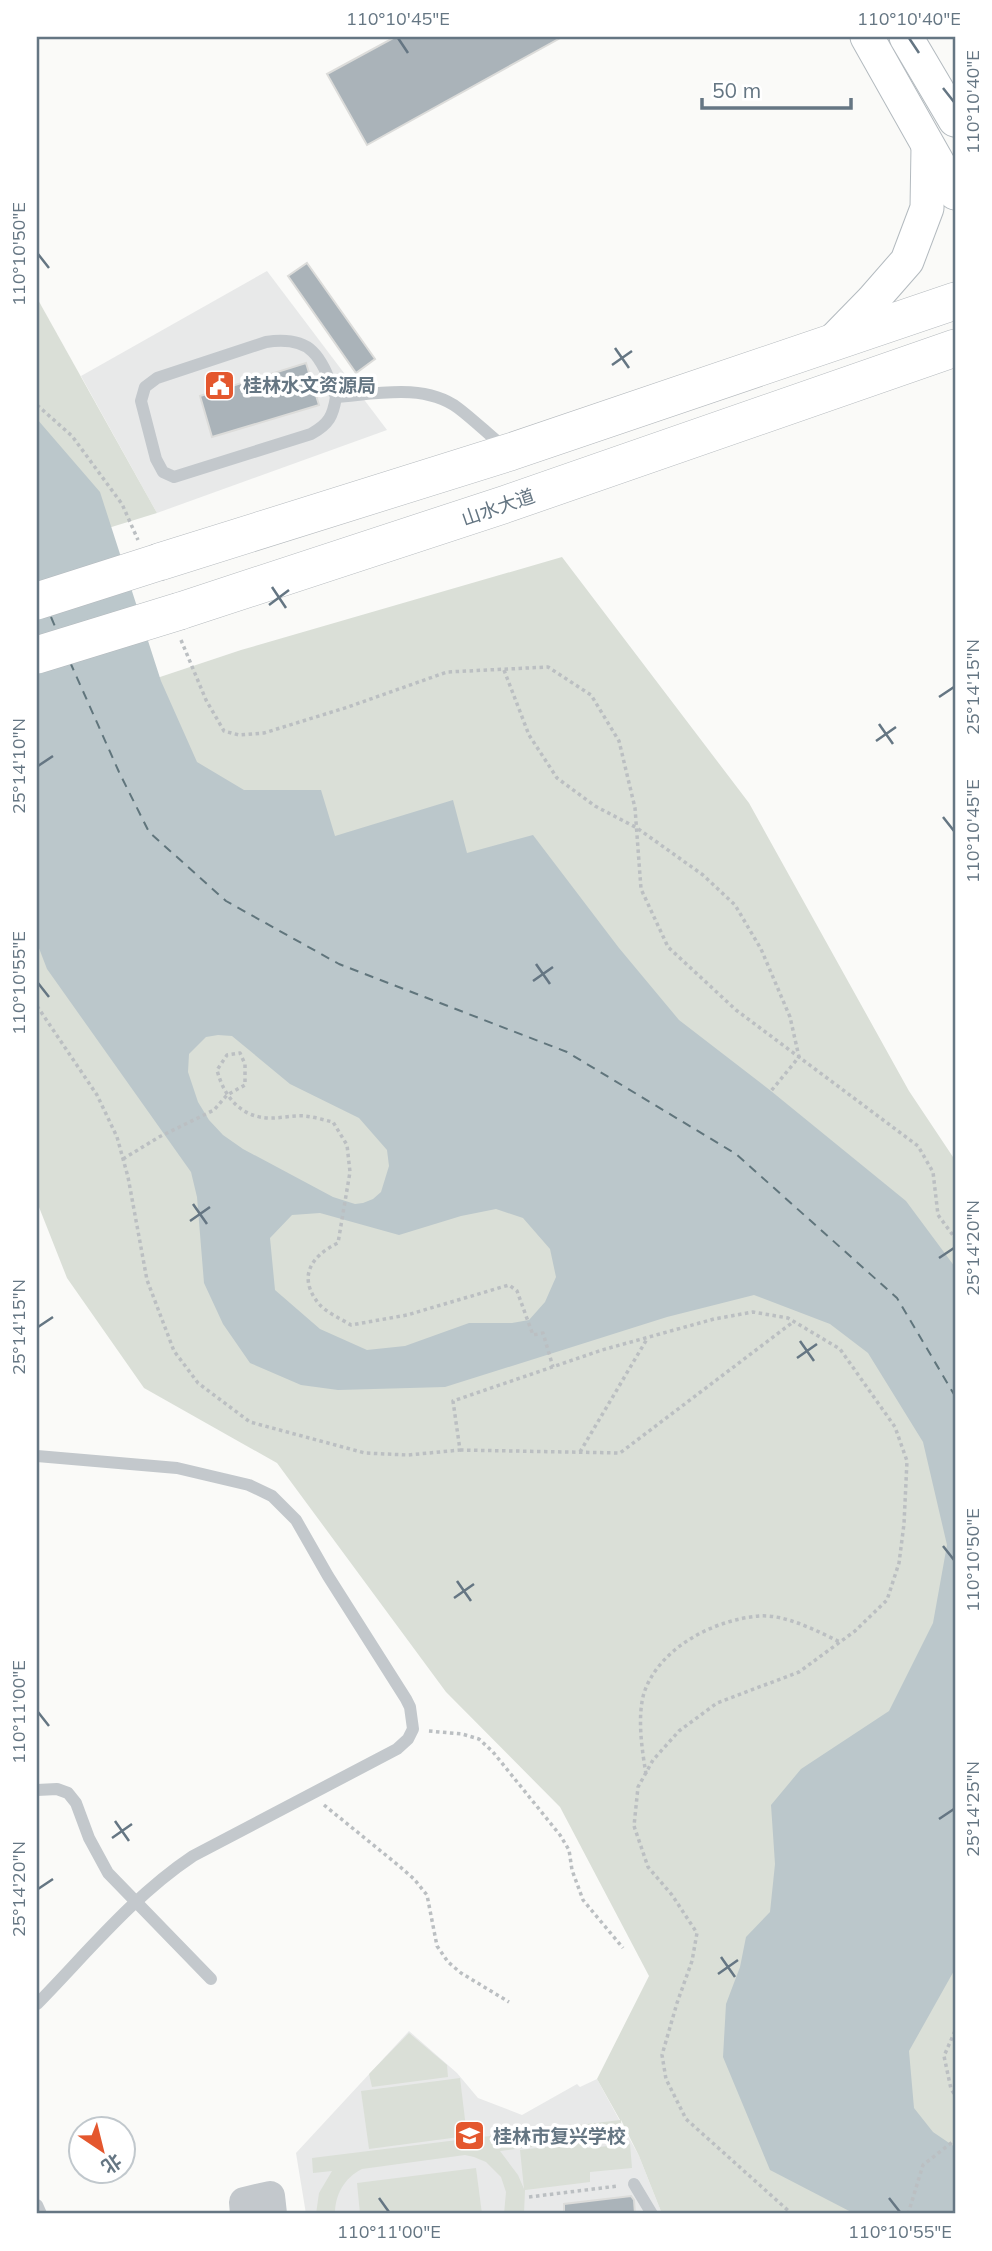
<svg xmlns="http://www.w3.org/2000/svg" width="992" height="2251" viewBox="0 0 992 2251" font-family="Mulish,'Noto Sans SC',sans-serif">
<rect width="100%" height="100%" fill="#fafaf8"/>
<g fill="#e8e9e9">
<polygon points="267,271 387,430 157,513 81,376"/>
<polygon points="409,2031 457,2073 478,2098 522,2115 577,2084 580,2087 597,2079 639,2156 662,2214 306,2214 296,2153"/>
</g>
<g fill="#dadfd7">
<polygon points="37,298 157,513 37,550"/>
<path d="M562,557L749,803L909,1091L955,1160V2214H662L639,2156L621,2120L622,2135L500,2151L518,2175L524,2189L520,2150L587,2142L588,2148L630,2144L632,2168L590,2172V2182L525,2190L524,2214H504L506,2192L501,2177L486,2162L474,2157L465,2155L362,2169C344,2178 335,2195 335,2214H316L319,2193L332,2171L313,2173L312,2158L620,2120L597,2079L649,1976L560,1807L446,1692L277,1463L144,1388L67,1278L37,1202V718L241,650Z"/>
<polygon points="409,2033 447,2065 448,2077 372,2087 369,2074"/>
<polygon points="460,2078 467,2136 369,2149 361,2091"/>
<polygon points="476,2168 482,2214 360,2214 357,2183"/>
</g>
<path fill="#bbc7cb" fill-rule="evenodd" d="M37,419L100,492L161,681L197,762L244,790H321L335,836L453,800L467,853L533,835L619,948L679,1020L771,1091L906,1201L955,1267V1969L909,2051L914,2108L933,2132L955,2147V2214H855L770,2170L723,2057L726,2004L740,1967L746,1937L770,1912L775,1864L771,1805L801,1769L889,1711L933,1623L947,1545L923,1442L868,1353L830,1324L754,1295L667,1317L445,1387L338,1390L301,1385L250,1363L223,1324L204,1283L197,1197L191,1172L47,969L37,943ZM218,1035L232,1036L290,1084L359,1118L387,1150L389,1166L381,1192L373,1199L363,1203L355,1204L333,1197L243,1149L223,1135L209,1120L198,1102L188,1072L189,1054L206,1037ZM496,1209L523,1218L550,1249L556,1277L545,1302L529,1320L512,1323H469L405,1346L367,1350L320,1329L275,1290L270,1238L292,1215L320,1213L399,1235L461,1216Z"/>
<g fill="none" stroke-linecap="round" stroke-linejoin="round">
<g stroke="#60757c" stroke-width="2" stroke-dasharray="9 7" stroke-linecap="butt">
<polyline points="51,617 57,631"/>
<polyline points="70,662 119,772 149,832 226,901 339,964 567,1052 736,1154 897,1298 955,1396"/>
</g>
</g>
<g fill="#aab3b9" stroke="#dcdcda" stroke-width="2">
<polygon points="395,37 562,37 367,145 327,74"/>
<polygon points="307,263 375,359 356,373 288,276"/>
<polygon points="306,363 319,405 212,437 200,396"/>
<polygon points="631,2196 634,2200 635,2214 564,2214 564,2204"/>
</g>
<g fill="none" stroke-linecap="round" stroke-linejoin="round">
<defs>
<g id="secondary">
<polyline points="867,37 955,193"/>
<polyline points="906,37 955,120"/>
<polyline points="831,343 872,301 907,261 927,208 928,147"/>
</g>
<g id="primary">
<polyline points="159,562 510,452 955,301"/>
<polyline points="180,611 506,504 955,348"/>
</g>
</defs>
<use href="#secondary" stroke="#b3babf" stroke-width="35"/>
<use href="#primary" stroke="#b5babe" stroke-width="38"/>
<g stroke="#bbbfc2" stroke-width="3.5" stroke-dasharray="3.5 3.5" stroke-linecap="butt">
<polyline points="37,405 72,436 122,504 138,540"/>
<polyline points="181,640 206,700 224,731 239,735 264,733 348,707 447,672 548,667 591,695 619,741 635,808 641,889 668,947 736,1010 918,1146 933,1172 938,1215 955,1238"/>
<polyline points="504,670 529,735 557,778 595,806 637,828 703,875 735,905 761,949 790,1017 799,1057 771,1091"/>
<polyline points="37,1006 97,1095 117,1137 128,1177 147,1280 174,1351 198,1383 250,1422 365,1453 408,1455 460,1450 453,1401 602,1350 714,1319 753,1312 788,1318 840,1349 895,1427 907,1461 904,1524 899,1563 887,1600 855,1631 799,1672 717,1703 679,1731 653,1760 638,1787 634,1826 648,1867 672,1895 697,1933 692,1961 677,2003 662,2055 666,2079 686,2119 792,2214"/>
<path d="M123,1159L159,1137L214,1110L227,1095L245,1085V1064L240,1053L227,1055L217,1070C224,1097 241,1118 271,1118C282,1118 294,1115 305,1116C314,1117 324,1120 333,1122L347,1145L350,1172L338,1243C311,1256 297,1277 319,1304C326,1312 341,1319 351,1325L407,1315L509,1285L517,1291L533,1335L543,1333L553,1367"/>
<polyline points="460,1450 620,1453 793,1322"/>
<polyline points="580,1452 647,1339"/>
<polyline points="429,1731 462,1734 479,1739 493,1752 560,1835 569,1850 572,1870 583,1900 623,1948"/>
<path d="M646,1774C642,1750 637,1717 644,1693C659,1648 713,1620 759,1616C785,1614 817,1631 840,1642"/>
<polyline points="324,1805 398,1865 414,1879 427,1895 437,1946 448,1962 461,1973 509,2002"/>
<polyline points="955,2031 944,2056 951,2089 955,2095"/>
<polyline points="529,2197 618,2186"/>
<polyline points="908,2214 923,2165 955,2140"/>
</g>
<g stroke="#c3c8cc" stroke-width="12">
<path d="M336,397C333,416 329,424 311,434L174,477L163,472L156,459L141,401L145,387L157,378L266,342C314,335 321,358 336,397C376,394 424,383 458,408C474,420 489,435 504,447"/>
<path d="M37,1456L177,1468L249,1485L272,1496L296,1520L328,1576L406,1699L410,1707L413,1729L408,1739L397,1749L193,1856C133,1896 87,1953 37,2004"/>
<polyline points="37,1790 57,1789 68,1793 76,1803 89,1838 108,1873 211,1979"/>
<polyline points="634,2184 652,2214"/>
<polyline points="37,2205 41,2214"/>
</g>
<polyline stroke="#c3c8cc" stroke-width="30" points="245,2214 244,2202 270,2196 272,2214"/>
<use href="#secondary" stroke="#fff" stroke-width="33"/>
<use href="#primary" stroke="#fff" stroke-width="37"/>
<defs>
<g id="primary-bridge">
<polyline points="37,601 159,562"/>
<polyline points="37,655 180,611"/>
</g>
</defs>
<use href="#primary-bridge" stroke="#b5babe" stroke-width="38" stroke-linecap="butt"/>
<use href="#primary-bridge" stroke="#fff" stroke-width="37"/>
</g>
<path fill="none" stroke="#657683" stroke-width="2.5" d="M398,38L408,53M909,38L919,53M943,88L954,102M38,254L49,268M615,348L629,368M612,365L632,351M272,587L286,608M269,605L289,590M939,697L954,687M879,724L893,744M876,741L896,727M38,766L53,756M943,817L954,831M536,964L550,984M533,981L553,967M38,983L49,997M193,1204L207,1224M190,1221L210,1207M939,1258L954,1248M38,1327L53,1317M800,1341L814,1361M797,1358L817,1344M943,1546L954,1560M457,1581L471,1601M454,1598L474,1584M38,1712L49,1726M939,1819L954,1809M115,1821L129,1841M112,1838L132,1824M38,1889L53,1879M721,1957L735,1977M718,1974L738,1960M379,2198L389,2212M889,2198L900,2212"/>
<defs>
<symbol id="civic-square" viewBox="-11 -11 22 22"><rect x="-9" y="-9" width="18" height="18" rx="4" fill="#e4572e" stroke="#fff"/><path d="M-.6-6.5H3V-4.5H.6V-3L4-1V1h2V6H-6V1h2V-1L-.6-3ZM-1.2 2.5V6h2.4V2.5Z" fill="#fff"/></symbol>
<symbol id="school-square" viewBox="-11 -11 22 22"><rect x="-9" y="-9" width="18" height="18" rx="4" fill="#e4572e" stroke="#fff"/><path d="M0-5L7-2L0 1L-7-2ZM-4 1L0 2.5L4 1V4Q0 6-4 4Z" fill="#fff"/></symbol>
</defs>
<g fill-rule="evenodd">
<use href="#civic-square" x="202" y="368" width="35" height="35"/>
<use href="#school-square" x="452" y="2118" width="35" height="35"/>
</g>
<g text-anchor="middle" stroke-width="7" stroke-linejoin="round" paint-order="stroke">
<g font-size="19" font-weight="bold" fill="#657683" stroke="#fff" text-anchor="start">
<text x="243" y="392">桂林水文资源局</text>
<text x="493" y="2143">桂林市复兴学校</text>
</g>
<g font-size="19" fill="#657683" stroke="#fff">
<text transform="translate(498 507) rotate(-19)" y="7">山水大道</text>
</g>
</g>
<rect width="992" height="2251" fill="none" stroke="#ffffff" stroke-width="77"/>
<g transform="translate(102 2150) rotate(145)"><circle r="33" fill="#ffffff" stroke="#c1c8cd" stroke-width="2"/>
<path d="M0-5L12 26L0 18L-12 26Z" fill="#e4572e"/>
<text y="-10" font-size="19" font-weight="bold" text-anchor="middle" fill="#657683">北</text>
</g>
<path d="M702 98v10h149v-10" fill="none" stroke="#657683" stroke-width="3.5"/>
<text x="712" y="98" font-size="21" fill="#657683" stroke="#ffffff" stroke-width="5" paint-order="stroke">50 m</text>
<rect x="38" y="38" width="916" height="2174" fill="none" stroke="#657683" stroke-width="2.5"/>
<g font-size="18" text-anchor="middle" fill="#657683">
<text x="398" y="25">110°10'45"E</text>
<text x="909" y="25">110°10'40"E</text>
<text transform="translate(973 102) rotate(-90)" y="6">110°10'40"E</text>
<text transform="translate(19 254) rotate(-90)" y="6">110°10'50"E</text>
<text transform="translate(973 687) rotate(-90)" y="6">25°14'15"N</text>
<text transform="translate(19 766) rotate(-90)" y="6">25°14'10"N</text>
<text transform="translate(973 831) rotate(-90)" y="6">110°10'45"E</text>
<text transform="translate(19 983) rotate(-90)" y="6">110°10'55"E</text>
<text transform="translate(973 1248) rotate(-90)" y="6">25°14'20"N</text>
<text transform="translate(19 1327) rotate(-90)" y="6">25°14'15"N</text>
<text transform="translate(973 1560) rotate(-90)" y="6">110°10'50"E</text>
<text transform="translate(19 1712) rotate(-90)" y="6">110°11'00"E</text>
<text transform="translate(973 1809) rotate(-90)" y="6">25°14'25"N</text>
<text transform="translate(19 1889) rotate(-90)" y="6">25°14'20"N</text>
<text x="389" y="2238">110°11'00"E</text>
<text x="900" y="2238">110°10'55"E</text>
</g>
</svg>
